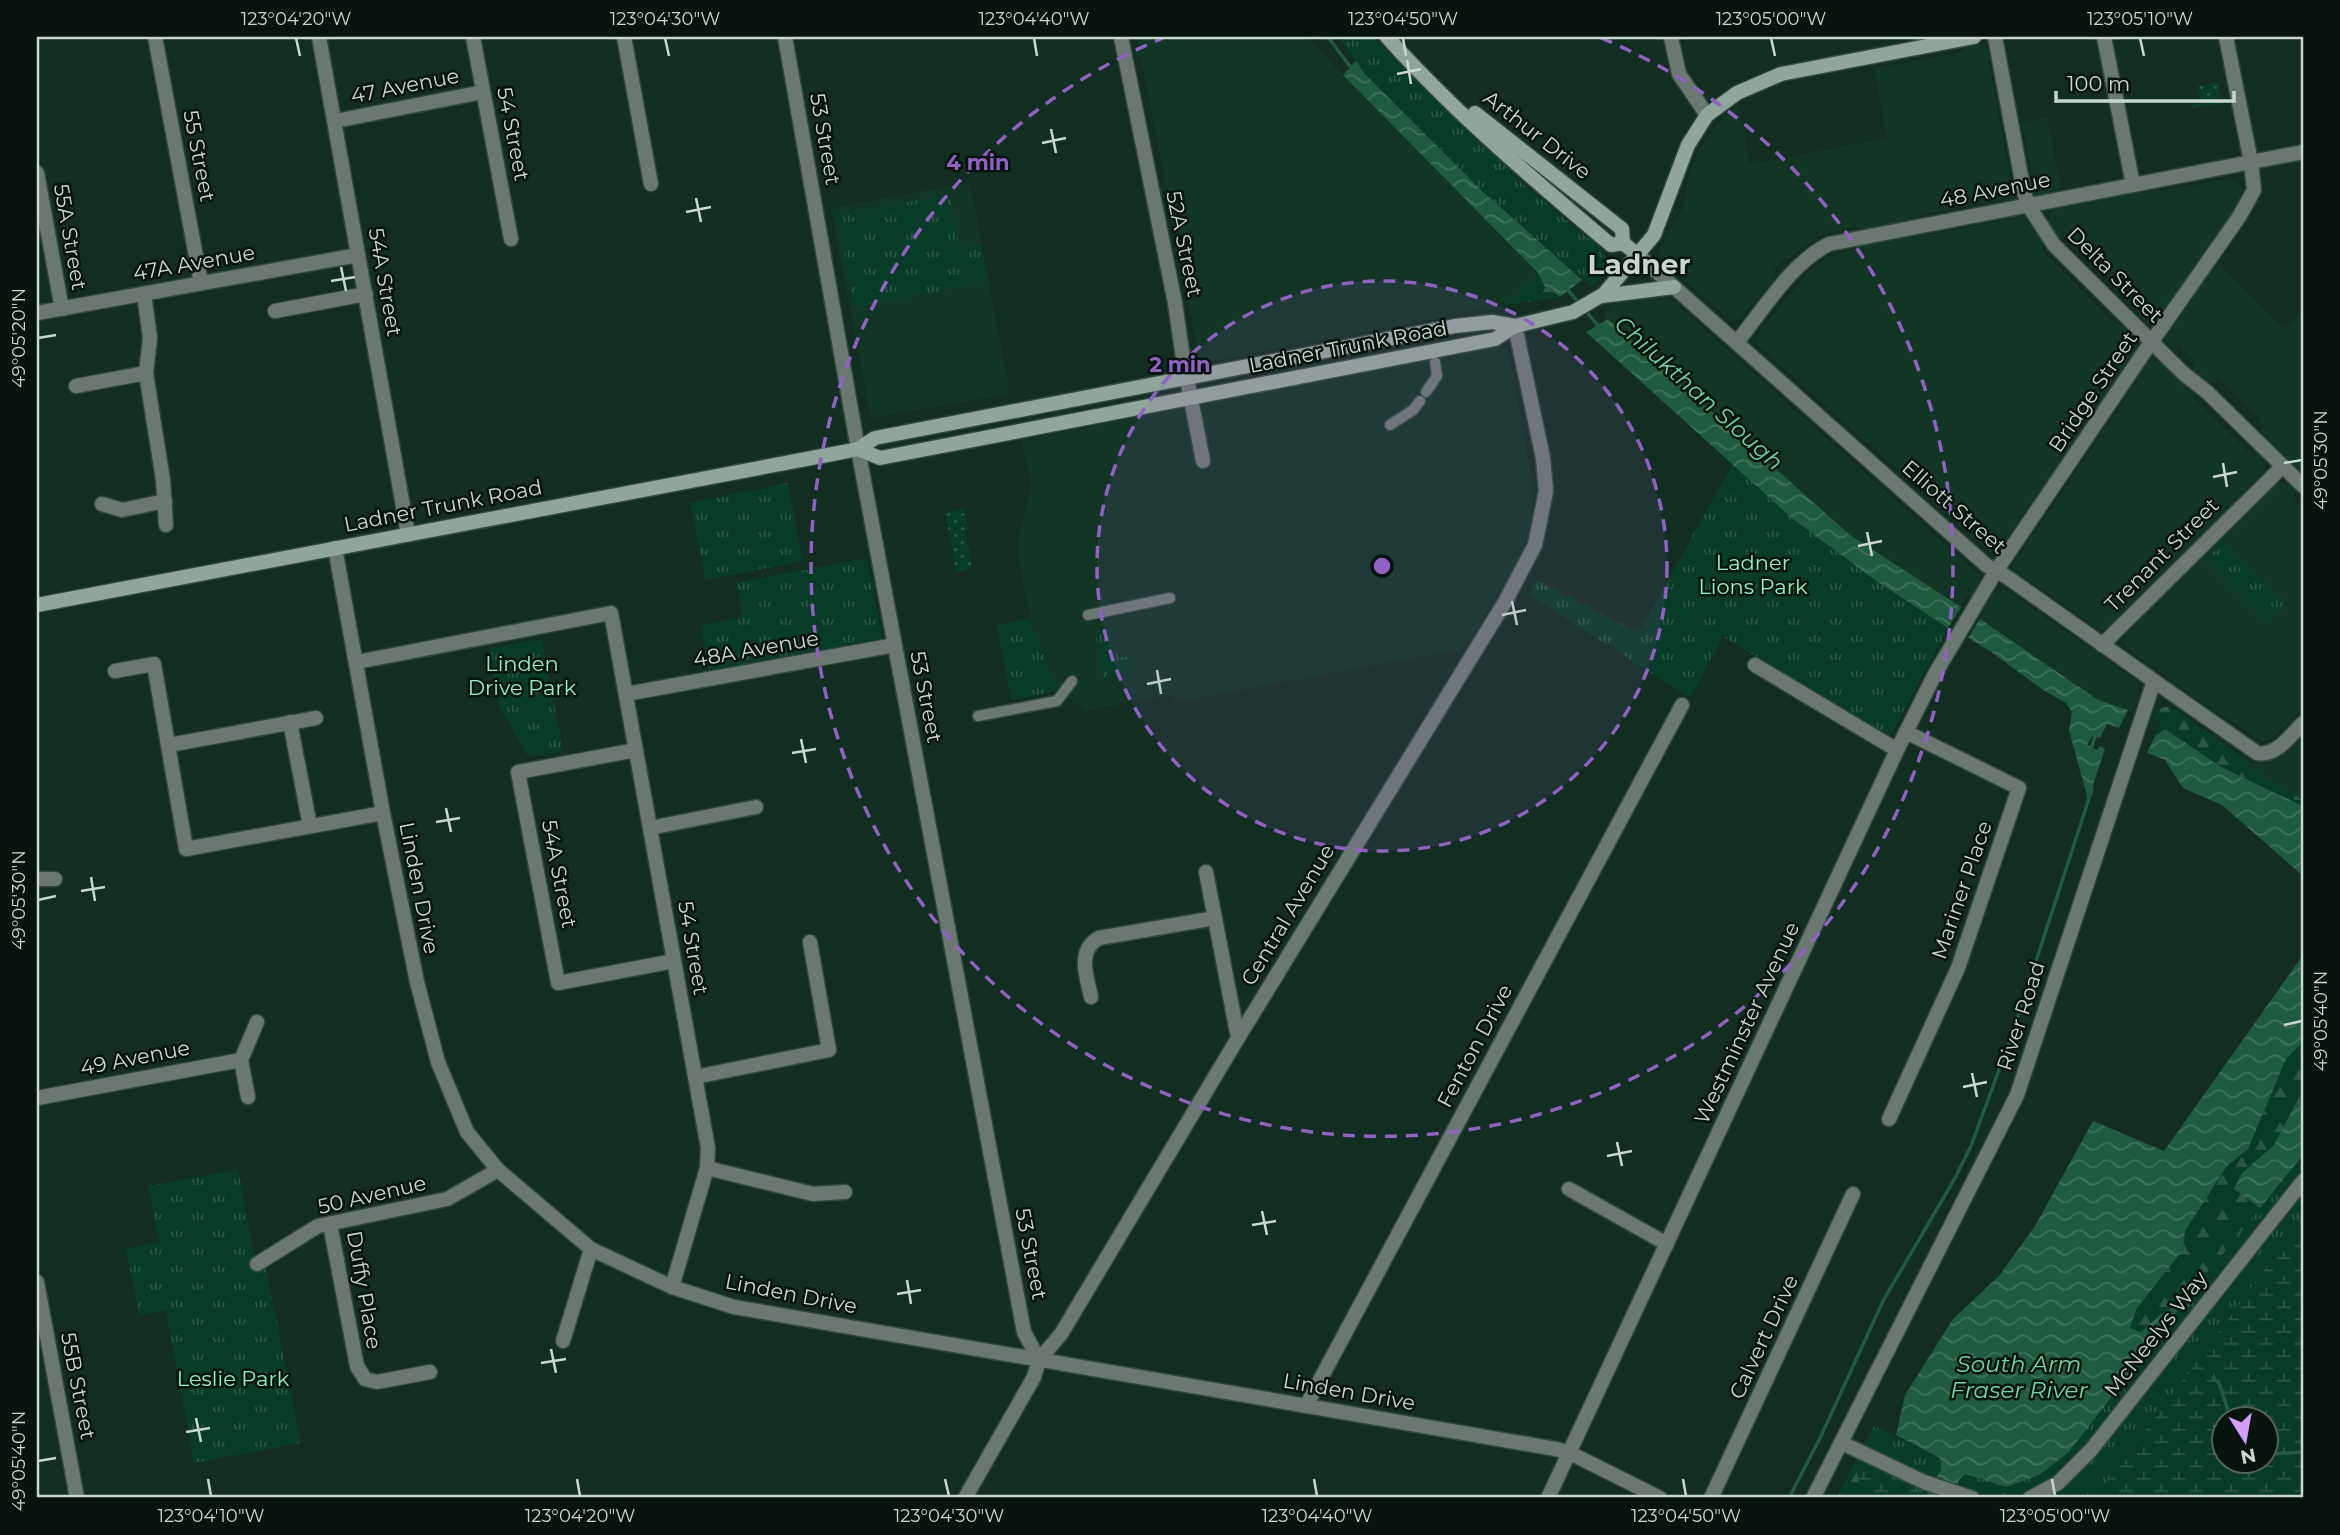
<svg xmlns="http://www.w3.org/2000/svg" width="2340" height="1535" viewBox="0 0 2340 1535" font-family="Montserrat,sans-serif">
<defs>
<pattern id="grass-tufts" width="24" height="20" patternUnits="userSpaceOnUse" patternTransform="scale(1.75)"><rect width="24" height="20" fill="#073c26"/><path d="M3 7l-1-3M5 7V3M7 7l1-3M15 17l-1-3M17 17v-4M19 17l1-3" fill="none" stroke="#2a5744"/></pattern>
<pattern id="forest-firs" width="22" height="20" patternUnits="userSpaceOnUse" patternTransform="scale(1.75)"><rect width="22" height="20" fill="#073c26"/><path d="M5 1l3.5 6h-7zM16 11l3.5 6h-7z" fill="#2a5744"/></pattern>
<pattern id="wetland-marsh" width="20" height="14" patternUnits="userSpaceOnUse" patternTransform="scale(1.75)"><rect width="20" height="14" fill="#073c26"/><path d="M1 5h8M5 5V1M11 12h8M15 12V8" fill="none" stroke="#2a5744"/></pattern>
<pattern id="garden-dots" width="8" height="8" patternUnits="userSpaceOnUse" patternTransform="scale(1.75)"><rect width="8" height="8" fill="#073c26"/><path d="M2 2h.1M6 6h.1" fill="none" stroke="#2a5744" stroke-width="1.8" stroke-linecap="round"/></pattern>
<pattern id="water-waves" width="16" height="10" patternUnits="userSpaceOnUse" patternTransform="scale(1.75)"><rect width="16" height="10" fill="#1f5b3f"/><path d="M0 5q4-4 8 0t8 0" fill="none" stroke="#3e725a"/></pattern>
</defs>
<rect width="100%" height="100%" fill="#122e20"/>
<g fill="#113624">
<polygon points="1137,37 1306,37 1538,273 1506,305 1200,363"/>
<polygon points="1978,44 1985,45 1990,54 1990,68 2012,183 2016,190 2012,201 2007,202 2002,199 1926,214 1914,220 1867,229 1856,227 1824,234 1804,246 1791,258 1784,258 1774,270 1775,276 1772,281 1746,313 1735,321 1729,319 1661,259 1660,248 1684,206 1687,182 1697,154 1716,125 1738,104 1750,164 1887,138 1874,68 1959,53 1969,46"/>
<polygon points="2047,117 2061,188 2043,196 2033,191 2030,187 2032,175 2022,125 2023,122"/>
<polygon points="2229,179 2240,185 2242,191 2240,200 2159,318 2152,323 2139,319 2138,307 2064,232 2061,239 2059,238 2048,225 2049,213 2058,205 2068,206 2134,193 2166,190"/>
<polygon points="970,182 1010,394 871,418 831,208"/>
<polygon points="2015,214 2022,217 2036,231 2042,240 2042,250 2115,324 2125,325 2138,338 2139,342 2136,351 2090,417 2083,433 2072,443 1998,554 1993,555 1759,346 1756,341 1759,333 1808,272 1827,257 1862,247 1868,242 1913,233 1931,234 1998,221 2001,218"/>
<polygon points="2220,263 2224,270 2285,329 2303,312 2302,472 2299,472 2260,431 2260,419 2218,377 2215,383 2210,383 2194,372 2193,368 2194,361 2178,344 2175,353 2165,343 2168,331 2207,277"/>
<polygon points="1663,295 1673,301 1977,573 1980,580 1971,598 1967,595 1961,607 1850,535 1603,315 1612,308 1611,305 1624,298"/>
<polygon points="1507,344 1533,485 1531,529 1516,564 1464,649 1175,702 1173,694 1086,711 1058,691 1030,619 1016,544 1031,486 1022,440"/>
<polygon points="2150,360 2161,361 2195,390 2194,398 2254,458 2257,451 2264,457 2266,470 2116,622 2106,629 2100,630 2014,570 2012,565 2098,440 2102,429 2108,424 2138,381 2138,374"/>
<polygon points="2284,481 2294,487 2296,490 2294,498 2303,508 2303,709 2271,739 2264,742 2206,705 2129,650 2123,641 2127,632 2275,484"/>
<polygon points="1999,589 2007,591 2136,680 2139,690 2132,712 2098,700 1980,619 1986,609 1983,606 1993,592"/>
<polygon points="2303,732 2303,800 2247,766 2250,763 2266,761 2276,757"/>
</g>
<g fill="url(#grass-tufts)" fill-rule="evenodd">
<path d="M1338,37H1373L1480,139L1523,184L1601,249C1611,263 1605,275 1593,286L1582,280L1480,189L1365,73Z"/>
<polygon points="950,194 960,251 963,247 977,244 982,247 988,279 969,283 966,265 963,265 967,286 854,307 837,215"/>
<polygon points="1733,463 1793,519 1879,583 1948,628 1890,736 1723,637 1690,698 1529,595 1536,580 1639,632"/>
<polygon points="788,483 803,561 705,580 690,503"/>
<polygon points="2222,542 2286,604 2267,622 2206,560"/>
<polygon points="867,558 882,638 709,671 701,626 742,617 736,583"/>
<polygon points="1030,619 1058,691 1011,700 997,625"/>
<polygon points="1112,629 1118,658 1131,656 1134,672 1104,678 1095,632"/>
<polygon points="542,639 563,751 535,756 527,755 499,705 488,649"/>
<path d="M2303,1042V1090L2275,1145L2242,1173L2260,1208L2303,1155V1498H1837L1874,1426L1940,1457L1965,1474L2006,1487L2141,1332L2185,1231L2227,1166L2248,1149ZM2224,1420H2266V1462H2224Z"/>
<polygon points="238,1170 254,1254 267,1272 301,1443 194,1463 166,1310 139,1315 126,1249 159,1242 148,1186"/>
</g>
<g fill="url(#forest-firs)">
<polygon points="1538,273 1553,294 1560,297 1506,305"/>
<path d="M2167,707L2175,709L2250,763L2247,766L2303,800V806L2223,768L2165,729L2155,736L2162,722L2153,719C2155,711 2159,707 2167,707Z"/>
<polygon points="2303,1042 2303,1090 2275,1145 2242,1173 2234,1189 2260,1208 2187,1298 2161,1314 2141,1332 2130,1328 2137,1308 2183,1250 2185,1231 2227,1166 2248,1149 2286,1059"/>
<polygon points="1855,1462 1860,1486 1858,1498 1837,1498"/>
</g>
<g fill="url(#wetland-marsh)" fill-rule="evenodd">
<path d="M2303,1218V1498H2096ZM2224,1420H2266V1462H2224Z"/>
<polygon points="1855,1462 1942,1498 1858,1498 1860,1486"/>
</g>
<g fill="url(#garden-dots)">
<polygon points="2218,82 2222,104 2193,108 2192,104 2200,102 2197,86"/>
<polygon points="964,509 968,530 965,531 972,568 956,571 945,513"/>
</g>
<g fill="url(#water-waves)">
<polygon points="1356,61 1365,74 1480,189 1582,280 1560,297 1545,287 1538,273 1343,75"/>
<polygon points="1608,319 1850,535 1961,607 1948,628 1879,583 1793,519 1586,332"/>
<polygon points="1980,619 2098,700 2128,710 2119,728 2107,724 2100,738 2093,735 2087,745 2097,750 2100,746 2105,749 2088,800 2069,730 2072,712 2066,703 2043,690 1990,651 1968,638"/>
<polygon points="2165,729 2223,768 2303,806 2303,876 2222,805 2183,788 2165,760 2147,753 2155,736"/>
<polygon points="2303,955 2303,1042 2286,1059 2248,1149 2227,1166 2185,1231 2183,1250 2137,1308 2130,1328 2141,1332 2161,1314 2187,1298 2069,1452 2039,1475 2006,1487 1965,1474 1959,1480 1956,1498 1925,1498 1941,1470 1940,1458 1896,1435 1905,1395 1953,1319 1999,1276 2035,1226 2093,1121 2164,1151"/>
<polygon points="2303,1090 2303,1155 2260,1208 2234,1189 2242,1173 2274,1145"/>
</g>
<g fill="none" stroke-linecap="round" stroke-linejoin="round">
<g stroke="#1f5b3f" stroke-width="3.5">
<polyline points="1328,37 1352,69"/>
<polyline points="1565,287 1581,305"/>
<polyline points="1586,311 1599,327"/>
<polyline points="2091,749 2096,733"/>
<polyline points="2213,1378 2219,1383 2231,1420"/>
<polyline points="2266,1454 2303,1452"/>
<polyline points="1789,1498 1821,1436 1883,1301 1955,1178 1971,1146 2013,1032 2092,789 2091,785"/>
</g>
<defs>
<g id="pedestrian">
<polyline points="1426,392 1437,376 1435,362"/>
<polyline points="1390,425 1413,410 1420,401"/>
<polyline points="1088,615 1170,598"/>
<polyline points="978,716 1057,701 1072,681"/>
</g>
<g id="minor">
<polyline points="155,37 201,283"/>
<polyline points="319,37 408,534"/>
<polyline points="473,37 511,239"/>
<polyline points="624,37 651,184"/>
<polyline points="785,37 858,449"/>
<polyline points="1121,37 1175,303 1183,358 1203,461"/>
<polyline points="1671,37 1679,74 1707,115"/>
<polyline points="1995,37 2024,192 2028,205 2054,245 2183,373 2207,392 2303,486"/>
<polyline points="2104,37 2133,185"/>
<polyline points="335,121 483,92"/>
<polyline points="37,173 62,309"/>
<polyline points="144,294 150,338 146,373 163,480 166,525"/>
<polyline points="275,311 366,294"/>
<polyline points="37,313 358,255"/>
<polyline points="76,386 146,373"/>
<polyline points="102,504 122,510 165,501"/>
<polyline points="1996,571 2143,354 2239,217 2254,190 2251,162 2226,37"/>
<polyline points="2102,645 2283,466"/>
<polyline points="357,662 611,613 708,1148 707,1168 672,1287"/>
<polyline points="1755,665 1897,750"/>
<polyline points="115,671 154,664 186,849 383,813"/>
<path d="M2154,681L2257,753C2276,757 2291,735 2303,723"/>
<polyline points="626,694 895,645"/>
<polyline points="290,722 310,826"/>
<polyline points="169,745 316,718"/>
<polyline points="636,750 518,772 558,983 674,961"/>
<polyline points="650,828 756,807"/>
<polyline points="1206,872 1238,1038"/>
<polyline points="37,879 55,879"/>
<path d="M1091,997C1087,977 1076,951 1099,938L1215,918"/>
<polyline points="695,1077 829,1050 810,942"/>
<polyline points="248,1097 241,1060 257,1022"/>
<polyline points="37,1098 241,1060"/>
<polyline points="1889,1119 1958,968 2019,788 1906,732"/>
<polyline points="707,1168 813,1194 845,1192"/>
<polyline points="1569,1189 1667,1244"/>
<polyline points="330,1224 357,1366 365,1379 377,1382 430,1372"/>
<polyline points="257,1264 318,1226 447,1199 498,1170"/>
<polyline points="37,1282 77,1498"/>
<polyline points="563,1341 591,1249"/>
<polyline points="1039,1360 1061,1334 1238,1038 1505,602 1535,545 1546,491 1543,458 1515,326"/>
<polyline points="1306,1406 1682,705"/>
<polyline points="1842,1443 1924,1482 1972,1498"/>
<polyline points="1570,1453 1660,1498"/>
<polyline points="1711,1498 1853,1194"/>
<polyline points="2030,1498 2058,1483 2091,1450 2303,1181"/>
</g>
<g id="tertiary">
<polyline points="1638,255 1986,565 2007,577 2154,681 2017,1095 1813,1498"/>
<path d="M1737,342C1764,309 1791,263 1829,244L2303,152"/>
<polyline points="858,449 1024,1332 1039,1360"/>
<polyline points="335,548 383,813 417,982 438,1062 467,1132 498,1170 591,1249 672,1287 734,1307 1556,1449 1570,1453"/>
<polyline points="965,1498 1034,1377 1039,1360"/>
<polyline points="1548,1498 1897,750 1935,674 1996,571"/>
</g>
<g id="secondary">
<path d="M1387,37C1455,113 1534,180 1611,245L1623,243L1638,255"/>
<polyline points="1475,113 1622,229 1623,243"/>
<polyline points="1602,296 1674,287"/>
<polyline points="858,449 880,458 1495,339 1515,326 1573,312 1604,294 1654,235 1688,145 1707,115 1737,93 1781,74 1974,37"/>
<polyline points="37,605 838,453 858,449 875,438 1455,326 1492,322 1515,326"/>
</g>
</defs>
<use href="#pedestrian" stroke="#2f493c" stroke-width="13"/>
<use href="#minor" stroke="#2f493c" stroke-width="17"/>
<use href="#tertiary" stroke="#2f493c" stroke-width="17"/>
<use href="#secondary" stroke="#2f493c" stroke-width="17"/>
<use href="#pedestrian" stroke="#6b7871" stroke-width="10"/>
<use href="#minor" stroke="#6b7871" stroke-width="14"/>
<use href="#tertiary" stroke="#6b7871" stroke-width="14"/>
<use href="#secondary" stroke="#91a69a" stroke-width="14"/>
</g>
<path fill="none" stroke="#c8d8ce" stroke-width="2.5" d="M296,38L300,56M665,38L669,56M1034,38L1037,56M1403,38L1406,56M1771,38L1775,56M2140,38L2144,56M1407,60L1411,84M1397,74L1421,69M1051,129L1056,153M1042,143L1066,138M696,198L701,222M686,212L711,207M341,267L346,291M331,281L355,277M38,338L56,335M2223,463L2227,487M2284,463L2302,460M2213,477L2237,472M1867,532L1872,556M1858,546L1882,541M1512,601L1517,625M1502,615L1526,610M1157,670L1161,694M1147,684L1171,679M801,739L806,763M792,753L816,749M446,808L451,832M436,822L460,818M91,877L95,901M81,891L105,887M38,900L56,896M2284,1025L2302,1021M1972,1073L1977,1097M1963,1087L1987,1082M1617,1142L1622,1166M1607,1156L1632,1151M1262,1211L1267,1235M1252,1225L1276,1221M907,1280L911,1304M897,1294L921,1290M551,1349L556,1373M541,1363L566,1359M196,1418L201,1442M186,1432L210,1428M38,1461L56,1458M208,1479L211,1496M577,1479L580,1496M945,1479L949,1496M1314,1479L1317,1496M1683,1479L1686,1496M2052,1479L2055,1496"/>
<circle cx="1382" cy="566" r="285" fill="#9260c4" fill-opacity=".12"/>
<g fill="none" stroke="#9260c4" stroke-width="3.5" stroke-dasharray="12 9">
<circle cx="1382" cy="566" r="285"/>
<path d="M1601 38A571 571 0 1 1 1163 38"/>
</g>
<g text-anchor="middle" stroke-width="5" stroke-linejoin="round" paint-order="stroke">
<g font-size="21" fill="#c8d8ce" stroke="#07130d">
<text transform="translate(405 86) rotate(-11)" y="7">47 Avenue</text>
<text transform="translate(513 134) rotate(79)" y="7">54 Street</text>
<text transform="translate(1537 135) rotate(38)" y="7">Arthur Drive</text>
<text transform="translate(825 139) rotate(80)" y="7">53 Street</text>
<text transform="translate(199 156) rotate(79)" y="7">55 Street</text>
<text transform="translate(1995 190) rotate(-11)" y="7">48 Avenue</text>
<text transform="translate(70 237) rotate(80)" y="7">55A Street</text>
<text transform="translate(1184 244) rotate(78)" y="7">52A Street</text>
<text transform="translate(194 263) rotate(-10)" y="7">47A Avenue</text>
<text transform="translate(2115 275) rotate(45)" y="7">Delta Street</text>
<text transform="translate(385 282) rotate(80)" y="7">54A Street</text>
<text transform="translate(1348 347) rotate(-11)" y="7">Ladner Trunk Road</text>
<text transform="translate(2093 392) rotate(-56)" y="7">Bridge Street</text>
<text transform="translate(443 506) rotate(-11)" y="7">Ladner Trunk Road</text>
<text transform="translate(1954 507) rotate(41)" y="7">Elliott Street</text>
<text transform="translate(2162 555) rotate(-45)" y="7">Trenant Street</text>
<text transform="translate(756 649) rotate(-10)" y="7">48A Avenue</text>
<text transform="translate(926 697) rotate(79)" y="7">53 Street</text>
<text transform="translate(559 874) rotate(79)" y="7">54A Street</text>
<text transform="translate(419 888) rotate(79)" y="7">Linden Drive</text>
<text transform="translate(1962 890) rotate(-71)" y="7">Mariner Place</text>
<text transform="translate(1288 915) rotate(-59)" y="7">Central Avenue</text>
<text transform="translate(693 948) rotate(80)" y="7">54 Street</text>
<text transform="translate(2021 1016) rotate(-72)" y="7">River Road</text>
<text transform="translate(1747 1023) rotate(-65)" y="7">Westminster Avenue</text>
<text transform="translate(1475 1046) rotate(-62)" y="7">Fenton Drive</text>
<text transform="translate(135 1058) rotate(-11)" y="7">49 Avenue</text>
<text transform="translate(372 1195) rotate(-13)" y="7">50 Avenue</text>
<text transform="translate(1031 1254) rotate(79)" y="7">53 Street</text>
<text transform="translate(364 1290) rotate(80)" y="7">Duffy Place</text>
<text transform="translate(791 1294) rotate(11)" y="7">Linden Drive</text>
<text transform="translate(2156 1334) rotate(-52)" y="7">McNeelys Way</text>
<text transform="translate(1764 1337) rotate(-65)" y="7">Calvert Drive</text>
<text transform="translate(78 1386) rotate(79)" y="7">55B Street</text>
<text transform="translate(1349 1392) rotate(10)" y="7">Linden Drive</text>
</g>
<g font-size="21" fill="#8bf7c0" stroke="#07130d">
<text x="1753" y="570">Ladner<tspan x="1753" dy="24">Lions Park</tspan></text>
<text x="522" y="671">Linden<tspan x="522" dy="24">Drive Park</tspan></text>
<text x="233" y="1386">Leslie Park</text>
</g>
<g font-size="23" font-style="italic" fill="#6bd7a2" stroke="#07130d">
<text transform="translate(1699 393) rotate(42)" y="8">Chilukthan Slough</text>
<text x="2019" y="1372">South Arm<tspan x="2019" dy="26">Fraser River</tspan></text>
</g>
<g font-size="28" font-weight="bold" fill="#c8d8ce" stroke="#07130d">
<text x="1639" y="274">Ladner</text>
</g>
</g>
<circle cx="1382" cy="566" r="10" fill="#9260c4" stroke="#07130d" stroke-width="3.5"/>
<g font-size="21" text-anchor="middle" font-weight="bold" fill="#9260c4" stroke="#07130d" stroke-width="5" stroke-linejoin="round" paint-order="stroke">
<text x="978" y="170">4 min</text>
<text x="1180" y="372">2 min</text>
</g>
<rect width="2340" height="1535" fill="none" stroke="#07130d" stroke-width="77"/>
<g transform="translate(2245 1440) rotate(169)"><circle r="33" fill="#07130d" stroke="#54625a" stroke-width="2"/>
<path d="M0-5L12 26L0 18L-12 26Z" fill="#d49cfc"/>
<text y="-10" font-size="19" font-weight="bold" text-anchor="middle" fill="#c8d8ce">N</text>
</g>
<path d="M2056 91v10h178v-10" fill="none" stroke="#c8d8ce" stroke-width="3.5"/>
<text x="2067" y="91" font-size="21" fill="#c8d8ce" stroke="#07130d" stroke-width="5" paint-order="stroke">100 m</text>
<rect x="38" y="38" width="2264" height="1458" fill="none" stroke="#c8d8ce" stroke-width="2.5"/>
<g font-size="18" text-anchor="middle" fill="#c8d8ce">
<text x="296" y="25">123°04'20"W</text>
<text x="665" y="25">123°04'30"W</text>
<text x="1034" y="25">123°04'40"W</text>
<text x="1403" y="25">123°04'50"W</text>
<text x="1771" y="25">123°05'00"W</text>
<text x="2140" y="25">123°05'10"W</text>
<text transform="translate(19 338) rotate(-90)" y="6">49°05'20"N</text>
<text transform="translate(2321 460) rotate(-90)" y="6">49°05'30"N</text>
<text transform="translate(19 900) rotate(-90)" y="6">49°05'30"N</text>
<text transform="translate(2321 1021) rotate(-90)" y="6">49°05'40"N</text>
<text transform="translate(19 1461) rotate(-90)" y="6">49°05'40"N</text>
<text x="211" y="1522">123°04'10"W</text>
<text x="580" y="1522">123°04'20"W</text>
<text x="949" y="1522">123°04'30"W</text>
<text x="1317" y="1522">123°04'40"W</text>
<text x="1686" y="1522">123°04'50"W</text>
<text x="2055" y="1522">123°05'00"W</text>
</g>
</svg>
